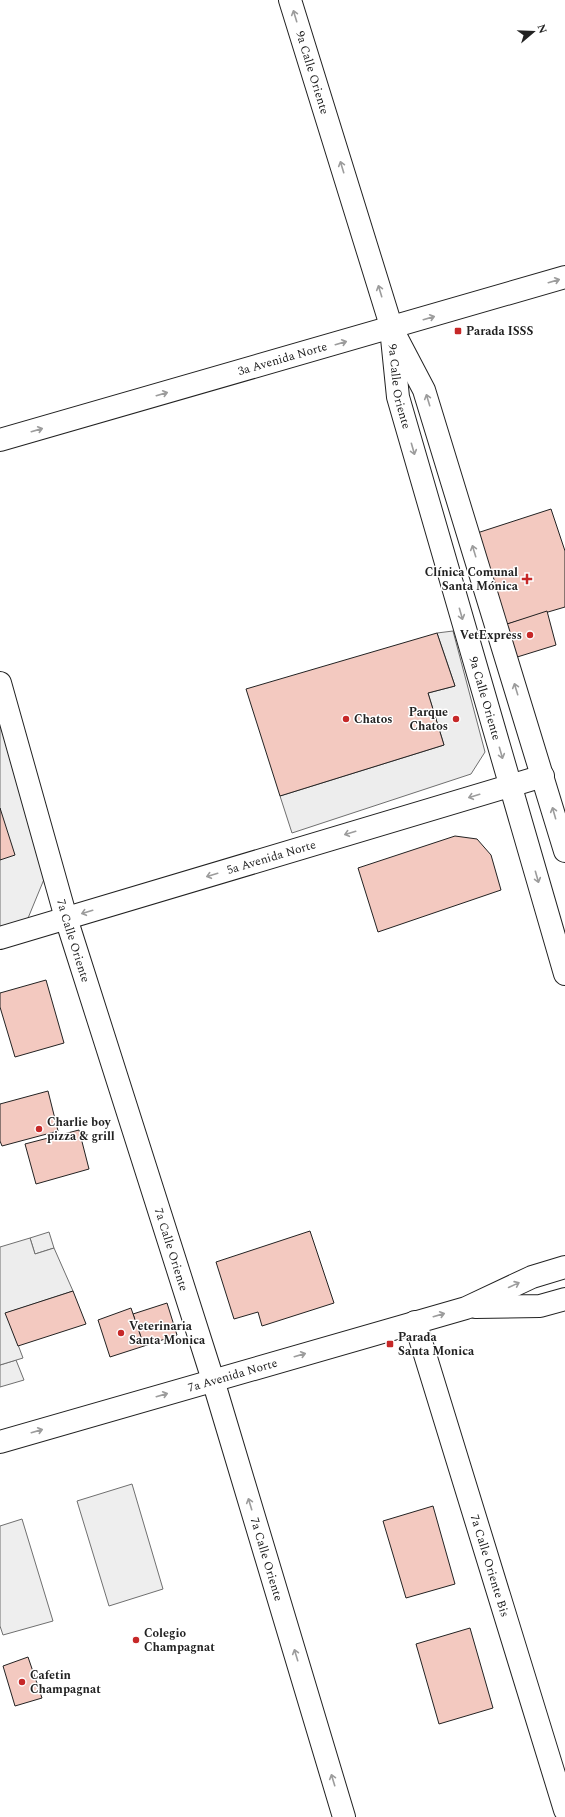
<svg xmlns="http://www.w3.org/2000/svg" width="565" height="1817" viewBox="0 0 565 1817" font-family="Spectral,serif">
<rect width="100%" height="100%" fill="#fff"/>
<g fill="#eee" stroke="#6f6f6f">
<polygon points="0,711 47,872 26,923 0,931"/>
<polygon points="49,1232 54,1248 35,1254 30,1238"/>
<polygon points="16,1360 24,1380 0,1387 0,1365"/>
<polygon points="132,1484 163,1589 109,1606 77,1501"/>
<polygon points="22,1519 53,1621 3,1635 0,1626 0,1526"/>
</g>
<g fill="#ededed" stroke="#6f6f6f">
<polygon points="453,631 485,752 471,774 292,833 280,796 444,745 428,693 455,686 437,633"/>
<polygon points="30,1238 35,1254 54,1248 73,1291 6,1313 23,1358 0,1365 0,1247"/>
</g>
<g fill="#f3c9c0" stroke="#222">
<polygon points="551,509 565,551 565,607 504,625 474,534"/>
<polygon points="547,611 556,645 514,658 504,625"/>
<polygon points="437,633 455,686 428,693 444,745 280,796 246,689"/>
<polygon points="0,808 15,855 0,860"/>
<polygon points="455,836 477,839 491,855 501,890 378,932 358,868"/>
<polygon points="46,980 64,1043 15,1057 0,1007 0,993"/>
<polygon points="48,1091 58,1131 2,1146 0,1141 0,1104"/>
<polygon points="79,1130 89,1169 36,1184 25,1144"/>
<polygon points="310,1231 334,1303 262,1326 258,1312 234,1319 216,1262"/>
<polygon points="73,1291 86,1324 18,1346 5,1313"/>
<polygon points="167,1303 177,1335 144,1346 133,1314"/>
<polygon points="131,1308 144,1346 110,1357 98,1320"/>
<polygon points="433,1506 455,1584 406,1598 383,1521"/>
<polygon points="470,1628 493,1708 439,1724 416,1644"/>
<polygon points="28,1657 42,1698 15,1706 3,1666"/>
</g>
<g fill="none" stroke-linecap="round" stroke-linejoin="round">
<defs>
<g id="minor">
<path id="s1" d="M0,683L66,918L213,1380L344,1817"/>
<path id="s2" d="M0,938L543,776"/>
<path id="s3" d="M415,1322L565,1810"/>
</g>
<g id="tertiary">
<path id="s4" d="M0,440L565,277"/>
</g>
<g id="secondary">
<path id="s5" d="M290,0L392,329L424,390L565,851"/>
<path id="s6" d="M392,338L398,397L565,974"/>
<polyline points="475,1307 540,1306 565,1299"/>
<path id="s7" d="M0,1442L466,1308L532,1277L565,1267"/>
</g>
</defs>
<use href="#minor" stroke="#222" stroke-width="24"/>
<use href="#tertiary" stroke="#222" stroke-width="24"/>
<use href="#secondary" stroke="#222" stroke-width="24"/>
<use href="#minor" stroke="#fff" stroke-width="22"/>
<use href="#tertiary" stroke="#fff" stroke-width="22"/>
<use href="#secondary" stroke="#fff" stroke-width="22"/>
</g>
<defs><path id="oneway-shaft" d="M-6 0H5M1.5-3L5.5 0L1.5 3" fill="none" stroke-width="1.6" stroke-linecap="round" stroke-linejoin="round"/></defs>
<g stroke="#9c9c9c">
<use href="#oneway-shaft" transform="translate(295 16) rotate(-107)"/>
<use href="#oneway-shaft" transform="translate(342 167) rotate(-107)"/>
<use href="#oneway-shaft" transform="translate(554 281) rotate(-16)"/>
<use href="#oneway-shaft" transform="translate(380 291) rotate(-107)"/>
<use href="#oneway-shaft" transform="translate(429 318) rotate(-16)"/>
<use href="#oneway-shaft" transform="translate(341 343) rotate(-16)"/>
<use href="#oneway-shaft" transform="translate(162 394) rotate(-16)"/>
<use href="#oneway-shaft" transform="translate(428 400) rotate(-107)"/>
<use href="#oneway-shaft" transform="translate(37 430) rotate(-16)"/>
<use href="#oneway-shaft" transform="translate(413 449) rotate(74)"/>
<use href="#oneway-shaft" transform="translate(474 551) rotate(-107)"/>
<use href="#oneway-shaft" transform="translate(461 614) rotate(74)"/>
<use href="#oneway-shaft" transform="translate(516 689) rotate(-107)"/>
<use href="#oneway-shaft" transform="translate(501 753) rotate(74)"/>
<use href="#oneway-shaft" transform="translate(474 796) rotate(163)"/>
<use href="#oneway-shaft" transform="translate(554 813) rotate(-106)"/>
<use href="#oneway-shaft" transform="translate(350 833) rotate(163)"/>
<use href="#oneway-shaft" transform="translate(212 875) rotate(163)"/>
<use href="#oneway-shaft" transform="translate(537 877) rotate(74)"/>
<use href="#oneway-shaft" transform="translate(87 912) rotate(163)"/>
<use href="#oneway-shaft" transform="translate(514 1285) rotate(-25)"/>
<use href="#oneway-shaft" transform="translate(439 1315) rotate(-16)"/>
<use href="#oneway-shaft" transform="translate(300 1355) rotate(-16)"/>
<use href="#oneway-shaft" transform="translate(162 1395) rotate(-16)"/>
<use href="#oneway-shaft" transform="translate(37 1431) rotate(-16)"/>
<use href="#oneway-shaft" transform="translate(250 1504) rotate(-107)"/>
<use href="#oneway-shaft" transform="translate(296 1655) rotate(-107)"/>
<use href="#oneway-shaft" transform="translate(333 1780) rotate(-107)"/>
</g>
<g fill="#c62828" stroke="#fff" stroke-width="1.5">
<rect x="454" y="327" width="8" height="8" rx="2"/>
<path d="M525 573h4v4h4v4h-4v4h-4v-4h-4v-4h4z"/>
<circle cx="530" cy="635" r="4"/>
<circle cx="346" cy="719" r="4"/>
<circle cx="456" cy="719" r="4"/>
<circle cx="39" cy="1129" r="4"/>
<circle cx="121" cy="1333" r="4"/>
<rect x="386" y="1340" width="8" height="8" rx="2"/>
<circle cx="136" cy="1640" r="4"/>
<circle cx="22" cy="1682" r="4"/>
</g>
<g text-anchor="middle" stroke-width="3" stroke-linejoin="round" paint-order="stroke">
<g font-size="12" fill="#222" stroke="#fff">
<text dy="4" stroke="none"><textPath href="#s5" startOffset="76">9a Calle Oriente</textPath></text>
<text dy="4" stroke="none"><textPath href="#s4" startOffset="294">3a Avenida Norte</textPath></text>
<text dy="4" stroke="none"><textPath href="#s6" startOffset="49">9a Calle Oriente</textPath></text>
<text dy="4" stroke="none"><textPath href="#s6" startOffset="373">9a Calle Oriente</textPath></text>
<text dy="4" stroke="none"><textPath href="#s2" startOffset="283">5a Avenida Norte</textPath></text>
<text dy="4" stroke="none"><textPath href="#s1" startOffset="268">7a Calle Oriente</textPath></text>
<text dy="4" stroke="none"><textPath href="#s1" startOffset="592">7a Calle Oriente</textPath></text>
<text dy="4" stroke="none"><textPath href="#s7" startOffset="242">7a Avenida Norte</textPath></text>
<text dy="4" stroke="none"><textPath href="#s1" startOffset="916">7a Calle Oriente</textPath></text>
<text dy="4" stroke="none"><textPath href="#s3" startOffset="255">7a Calle Oriente Bis</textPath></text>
</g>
<g font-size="12" font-weight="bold" fill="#222" stroke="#fff" text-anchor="start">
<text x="466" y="335">Parada ISSS</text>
<text x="518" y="576" text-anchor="end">Clínica Comunal<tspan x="518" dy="14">Santa Mónica</tspan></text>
<text x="522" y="639" text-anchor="end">VetExpress</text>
<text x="448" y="716" text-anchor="end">Parque<tspan x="448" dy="14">Chatos</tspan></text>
<text x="354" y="723">Chatos</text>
<text x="47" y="1126">Charlie boy<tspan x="47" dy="14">pizza &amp; grill</tspan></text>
<text x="129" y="1330">Veterinaria<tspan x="129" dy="14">Santa Monica</tspan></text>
<text x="398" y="1341">Parada<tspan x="398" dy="14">Santa Monica</tspan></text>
<text x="144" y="1637">Colegio<tspan x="144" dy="14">Champagnat</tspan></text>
<text x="30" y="1679">Cafetin<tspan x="30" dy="14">Champagnat</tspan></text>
</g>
</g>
<g transform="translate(533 32) rotate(71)" stroke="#ffffff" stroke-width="3" paint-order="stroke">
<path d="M0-3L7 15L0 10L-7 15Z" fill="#222222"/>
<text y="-6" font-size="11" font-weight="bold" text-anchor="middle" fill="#222222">N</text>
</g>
</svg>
